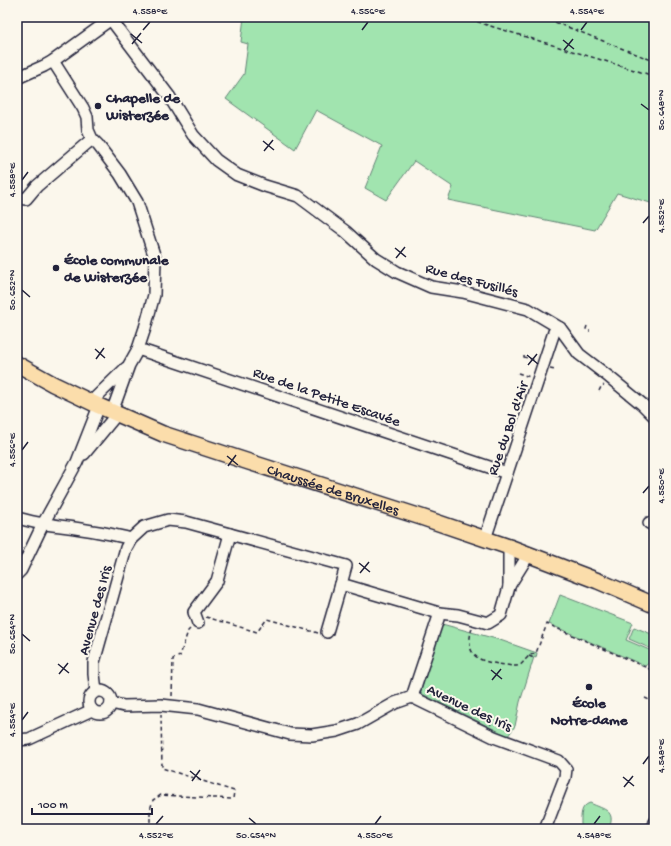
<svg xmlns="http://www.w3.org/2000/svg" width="671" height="846" viewBox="0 0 671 846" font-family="'Gochi Hand',sans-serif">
<rect width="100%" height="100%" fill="#fbf7ec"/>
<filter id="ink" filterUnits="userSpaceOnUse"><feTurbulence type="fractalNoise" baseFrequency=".025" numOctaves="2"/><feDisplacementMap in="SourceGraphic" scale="8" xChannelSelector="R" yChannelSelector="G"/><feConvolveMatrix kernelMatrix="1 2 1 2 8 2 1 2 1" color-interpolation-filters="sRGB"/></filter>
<g filter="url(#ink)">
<g fill="#a1e4af" stroke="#628375">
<polygon points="244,17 654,17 654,204 617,193 595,230 448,200 453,187 414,161 386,200 365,188 382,146 316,110 295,149 226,99 244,74 248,44 241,42"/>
<polygon points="560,595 633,623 626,640 654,652 650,662 645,666 549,624"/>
<polygon points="442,624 500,640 537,653 536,658 534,657 520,702 515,726 508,736 420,693"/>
<polygon points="634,627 654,635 654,650 629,639"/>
<path d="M590,803C605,810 616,810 609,829H585L581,825C581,816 580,806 590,803Z"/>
</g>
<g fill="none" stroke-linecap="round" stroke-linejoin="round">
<defs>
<g id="minor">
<polyline points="109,17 169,96 193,135 216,160 237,175 265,186 298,196 345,231 376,259 397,272 431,287 463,292 528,309 560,328 579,354 609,377 642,404 654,416"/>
<polyline points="53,61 83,108 87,117 88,130 92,139 98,145 120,174 137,202 155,258 154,295 145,328 138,349 129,365 112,412"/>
<polyline points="17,78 44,66 53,61 111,19"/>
<polyline points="17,198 26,199 37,186 92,139"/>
<polyline points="138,349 507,473"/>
<polyline points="91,402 126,368"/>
<polyline points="84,454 117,414"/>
<path d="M17,518C26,520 35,523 45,524C74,528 103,531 131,539"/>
<polyline points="649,523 654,525"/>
<polyline points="485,539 554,332 560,328"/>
<polyline points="17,574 21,570 43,524 77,462 99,406"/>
<polyline points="509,586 529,554"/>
<polyline points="198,623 194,612 217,581 230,534"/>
<polyline points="327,632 341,584"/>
<circle cx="100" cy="702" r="11"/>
<polyline points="96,691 94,674 94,662 117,580 126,548 131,539 144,527 168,520 186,522 346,566 341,584 439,613 458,615 488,623 501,615 509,587 509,547"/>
<polyline points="412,697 438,619 439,613"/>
<polyline points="111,703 124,706 161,705 198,709 290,734 312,735 337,731 358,724 395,703 412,697 494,737 559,761 566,769 565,777 545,829"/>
<polyline points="17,740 29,739 92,710"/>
<polyline points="652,829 654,822"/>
</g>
<g id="major">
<path id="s1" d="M17,364L53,384L99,406L163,434L249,462L421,517L509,547L598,581L654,605"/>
</g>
</defs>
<use href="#minor" stroke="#22223b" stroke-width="14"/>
<use href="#major" stroke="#22223b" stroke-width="18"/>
<g stroke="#22223b" stroke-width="1.5" stroke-dasharray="4 3" stroke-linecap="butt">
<polyline points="464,17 487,25 654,76"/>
<polyline points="542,17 654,61"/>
<polyline points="587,326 586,329 588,331 590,331"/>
<polyline points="524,356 524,357 534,360"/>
<polyline points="550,369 555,370"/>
<polyline points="518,373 530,377"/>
<polyline points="599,391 601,387 604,385"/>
<polyline points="206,617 257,632 267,619 318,633"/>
<path d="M472,628C462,663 487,662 513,666C522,666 521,664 527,658C529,655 532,654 536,653L547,624L654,671"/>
<polyline points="529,656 534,658"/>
<polyline points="172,696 173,659 180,656 188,631 190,629"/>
<polyline points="645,698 654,702"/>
<polyline points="487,718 491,725"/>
<polyline points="150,829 150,810 153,800 161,795 233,799 234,791 162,768 161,715"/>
</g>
<use href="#minor" stroke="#fbf7ec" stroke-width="11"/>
<use href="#major" stroke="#fbddab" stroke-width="15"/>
</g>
</g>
<path fill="none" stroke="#22223b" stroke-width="1.5" d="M143,30L150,22M362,30L368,22M581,30L587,22M131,34L142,43M563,40L574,49M132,44L141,33M564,50L573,39M641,104L649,110M263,141L274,150M264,151L273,140M22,180L28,172M643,223L649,216M395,248L406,257M396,258L405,247M22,290L30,297M95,349L105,358M527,355L538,364M96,359L104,348M528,365L537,354M22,450L28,442M227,456L238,465M228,466L236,455M643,493L649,486M359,563L370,572M360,573L369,562M22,634L30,641M58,664L69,673M491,670L502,679M59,674L68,663M492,680L501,669M22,720L28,712M643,764L649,756M190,771L201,780M623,777L634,786M192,781L200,770M624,787L633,776M249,818L256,824M156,824L163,816M375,824L381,816M594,824L600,816"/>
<g fill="#22223b" stroke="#fbf7ec" stroke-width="1.5">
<circle cx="98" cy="106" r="4"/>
<circle cx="56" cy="268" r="4"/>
<circle cx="589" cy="687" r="4"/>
</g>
<g text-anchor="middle" stroke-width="4" stroke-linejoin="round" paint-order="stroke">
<g font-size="15" font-weight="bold" fill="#22223b" stroke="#fbf7ec" text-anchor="start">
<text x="106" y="102">Chapelle de<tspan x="106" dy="17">Wisterzée</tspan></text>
<text x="64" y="264">École communale<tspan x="64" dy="17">de Wisterzée</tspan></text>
<text x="589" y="707" text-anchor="middle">École<tspan x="589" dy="17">Notre-dame</tspan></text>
</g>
<g font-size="15" fill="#22223b" stroke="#fbf7ec">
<text transform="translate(472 279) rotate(15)" y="5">Rue des Fusillés</text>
<text transform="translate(327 396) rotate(19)" y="5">Rue de la Petite Escavée</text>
<text transform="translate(507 428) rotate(-71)" y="5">Rue du Bol d'Air</text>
<text dy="5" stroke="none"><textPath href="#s1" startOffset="341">Chaussée de Bruxelles</textPath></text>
<text transform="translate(94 610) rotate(-75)" y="5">Avenue des Iris</text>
<text transform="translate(470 707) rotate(25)" y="5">Avenue des Iris</text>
</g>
</g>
<rect width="671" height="846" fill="none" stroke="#fbf7ec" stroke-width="44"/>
<path d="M32 808v6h120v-6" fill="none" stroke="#22223b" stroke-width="2"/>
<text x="38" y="808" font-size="12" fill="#22223b" stroke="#fbf7ec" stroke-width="3" paint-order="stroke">100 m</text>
<rect x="22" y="22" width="627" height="802" fill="none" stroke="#22223b" stroke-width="1.5"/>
<g font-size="10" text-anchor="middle" fill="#22223b">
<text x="150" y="14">4.558°E</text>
<text x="368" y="14">4.556°E</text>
<text x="587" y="14">4.554°E</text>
<text transform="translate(660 110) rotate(-90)" y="4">50.648°N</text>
<text transform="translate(11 180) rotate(-90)" y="4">4.558°E</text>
<text transform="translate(660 216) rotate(-90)" y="4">4.552°E</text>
<text transform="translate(11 290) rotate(-90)" y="4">50.652°N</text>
<text transform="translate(11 450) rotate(-90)" y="4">4.556°E</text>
<text transform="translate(660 486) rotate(-90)" y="4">4.550°E</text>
<text transform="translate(11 634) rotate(-90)" y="4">50.654°N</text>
<text transform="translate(11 720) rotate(-90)" y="4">4.554°E</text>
<text transform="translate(660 756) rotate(-90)" y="4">4.548°E</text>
<text x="156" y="838">4.552°E</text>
<text x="256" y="838">50.654°N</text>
<text x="375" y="838">4.550°E</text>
<text x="594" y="838">4.548°E</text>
</g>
</svg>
